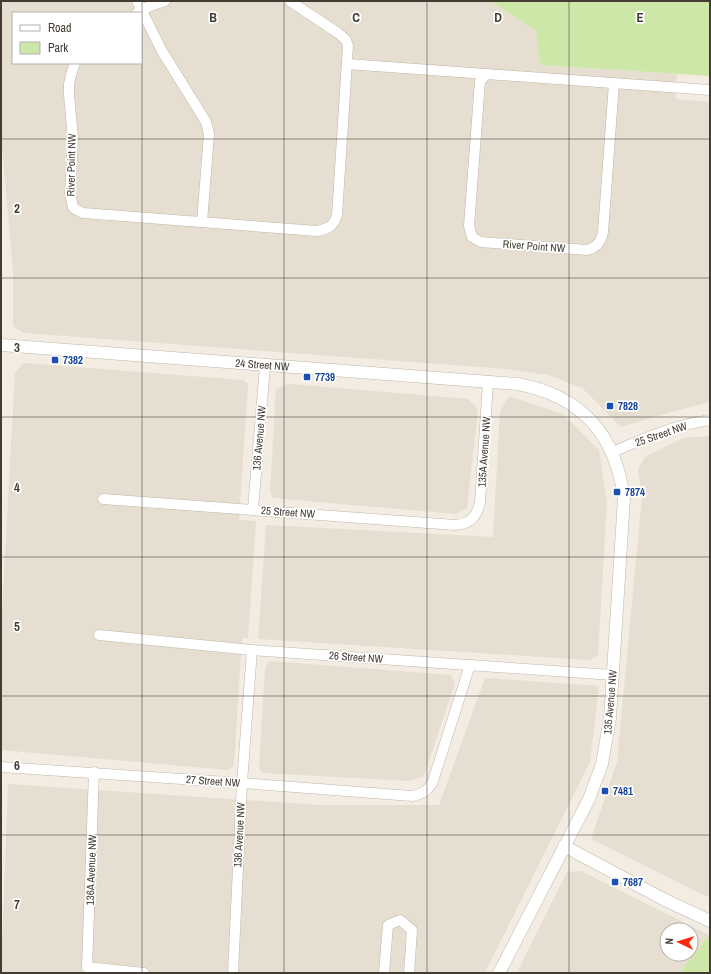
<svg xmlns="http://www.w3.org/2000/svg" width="711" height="974" viewBox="0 0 711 974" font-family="'Archivo Narrow',sans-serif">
<rect width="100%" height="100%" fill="#f2ece2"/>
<g fill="#e6ded0" fill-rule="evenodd">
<path d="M1,1H484L495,4L536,31L540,65L677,74L676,99L710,102V402L671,412L621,427L582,388L549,375L507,369L24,333L13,326V270L1,135ZM13,13H141V63H13Z"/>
<polygon points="24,363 243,380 248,384 239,520 256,521 248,638 242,638 234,765 228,770 1,750 1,629 15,373"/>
<polygon points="289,384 468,399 478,410 467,508 456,514 273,498 270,492 276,389"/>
<polygon points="509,396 563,414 599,450 607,502 598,655 589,660 258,639 266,525 493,537 500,412"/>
<polygon points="710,436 710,898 591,839 617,762 642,497 638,469 645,457 683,438"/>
<polygon points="270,661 451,675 455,683 424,776 410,781 262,773 259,768 265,668"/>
<polygon points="485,678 599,686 590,762 485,973 1,973 8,784 321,805 439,805"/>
<path d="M581,871L709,935L680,973H517L567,872ZM667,930H691V954H667Z"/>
</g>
<g fill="#cde7a9">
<polygon points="484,1 710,1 710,76 540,65 536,31 495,4"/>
<polygon points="709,935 710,969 707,973 680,973"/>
</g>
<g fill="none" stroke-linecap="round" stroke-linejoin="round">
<defs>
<g id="minor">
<polyline points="137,1 162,51 206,122 209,134 202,222"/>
<polyline points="137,13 150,6 165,1"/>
<path d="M75,63L71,75L69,84V95L73,139L70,194L73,207L75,209L83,213L317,231C328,229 334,226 337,215L348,46L346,40L338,33L290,1"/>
<polyline points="347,64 710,90"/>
<path d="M486,75L480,81L469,226L472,237L481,242L587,250C597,247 601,242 603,232L614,83"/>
<path d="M613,452C644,438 675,425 710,420"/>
<path d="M103,499L455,525C470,524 477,517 480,502L488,382"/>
<polyline points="253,509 265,366"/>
<polyline points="99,635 252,650 613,675"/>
<path d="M1,767L242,783L412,796C423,794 429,790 433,781L470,665"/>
<polyline points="94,772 87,967 144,973"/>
<polyline points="233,973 242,783 252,650"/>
<polyline points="384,973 388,925 400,920 412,930 409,973"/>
</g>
<g id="tertiary">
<path id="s1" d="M1,345L518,384C582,396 616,435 624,499L610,718L602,764L589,799L499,973"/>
<polyline points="564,846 665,900 710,921"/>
</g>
</defs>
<use href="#minor" stroke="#c0b7a8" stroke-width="11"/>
<use href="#tertiary" stroke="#c0b7a8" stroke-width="13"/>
<use href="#minor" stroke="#fff" stroke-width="10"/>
<use href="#tertiary" stroke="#fff" stroke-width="12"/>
</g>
<path fill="none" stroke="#433c33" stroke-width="1" stroke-opacity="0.55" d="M142,1V973M284,1V973M427,1V973M569,1V973M1,139H710M1,278H710M1,417H710M1,557H710M1,696H710M1,835H710"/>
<g fill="#1a4fb4" stroke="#fff" stroke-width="1.5">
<rect x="51" y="356" width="8" height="8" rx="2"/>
<rect x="303" y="373" width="8" height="8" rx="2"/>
<rect x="606" y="402" width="8" height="8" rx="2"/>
<rect x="613" y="488" width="8" height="8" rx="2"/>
<rect x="601" y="787" width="8" height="8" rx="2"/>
<rect x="611" y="878" width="8" height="8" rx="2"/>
</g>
<g text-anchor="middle" stroke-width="3.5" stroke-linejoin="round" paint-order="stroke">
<g font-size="11" fill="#433c33" stroke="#fff">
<text transform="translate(71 165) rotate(-89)" y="4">River Point NW</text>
<text transform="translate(534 246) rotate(4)" y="4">River Point NW</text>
<text dy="4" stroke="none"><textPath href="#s1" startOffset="262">24 Street NW</textPath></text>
<text transform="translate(661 434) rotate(-19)" y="4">25 Street NW</text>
<text transform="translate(259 438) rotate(-85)" y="4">136 Avenue NW</text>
<text transform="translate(484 452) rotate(-86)" y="4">135A Avenue NW</text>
<text transform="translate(288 512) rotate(4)" y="4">25 Street NW</text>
<text transform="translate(356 657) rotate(4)" y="4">26 Street NW</text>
<text transform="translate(610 702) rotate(-85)" y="4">135 Avenue NW</text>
<text transform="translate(213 781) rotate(4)" y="4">27 Street NW</text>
<text transform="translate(239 835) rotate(-87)" y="4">136 Avenue NW</text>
<text transform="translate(91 870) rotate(-88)" y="4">136A Avenue NW</text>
</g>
<g font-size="11" font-weight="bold" fill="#164399" stroke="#fff" text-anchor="start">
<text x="63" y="364">7382</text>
<text x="315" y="381">7739</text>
<text x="618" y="410">7828</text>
<text x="625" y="496">7874</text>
<text x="613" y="795">7481</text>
<text x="623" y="886">7687</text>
</g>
</g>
<g font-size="13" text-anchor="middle" font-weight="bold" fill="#433c33" stroke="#fff" stroke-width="3.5" stroke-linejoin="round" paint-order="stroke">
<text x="213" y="22">B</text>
<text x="356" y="22">C</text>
<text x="498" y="22">D</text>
<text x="640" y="22">E</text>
<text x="17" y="213">2</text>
<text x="17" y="352">3</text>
<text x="17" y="492">4</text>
<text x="17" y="631">5</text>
<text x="17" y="770">6</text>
<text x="17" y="909">7</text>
</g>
<rect width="711" height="974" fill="none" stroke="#433c33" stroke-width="4"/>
<rect x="12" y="12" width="130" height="52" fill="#ffffff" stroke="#b4b1ad"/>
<rect x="20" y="25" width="20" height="6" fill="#ffffff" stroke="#b4b1ad"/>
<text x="48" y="32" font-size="12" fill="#433c33">Road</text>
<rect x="20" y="42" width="20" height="12" fill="#cde7a9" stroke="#b4b1ad"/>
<text x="48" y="52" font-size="12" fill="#433c33">Park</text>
<g transform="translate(679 942) rotate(274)"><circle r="19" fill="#ffffff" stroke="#b4b1ad"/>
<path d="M0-3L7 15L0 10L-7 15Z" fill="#fe290c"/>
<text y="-6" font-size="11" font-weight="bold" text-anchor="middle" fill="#433c33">N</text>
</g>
</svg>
